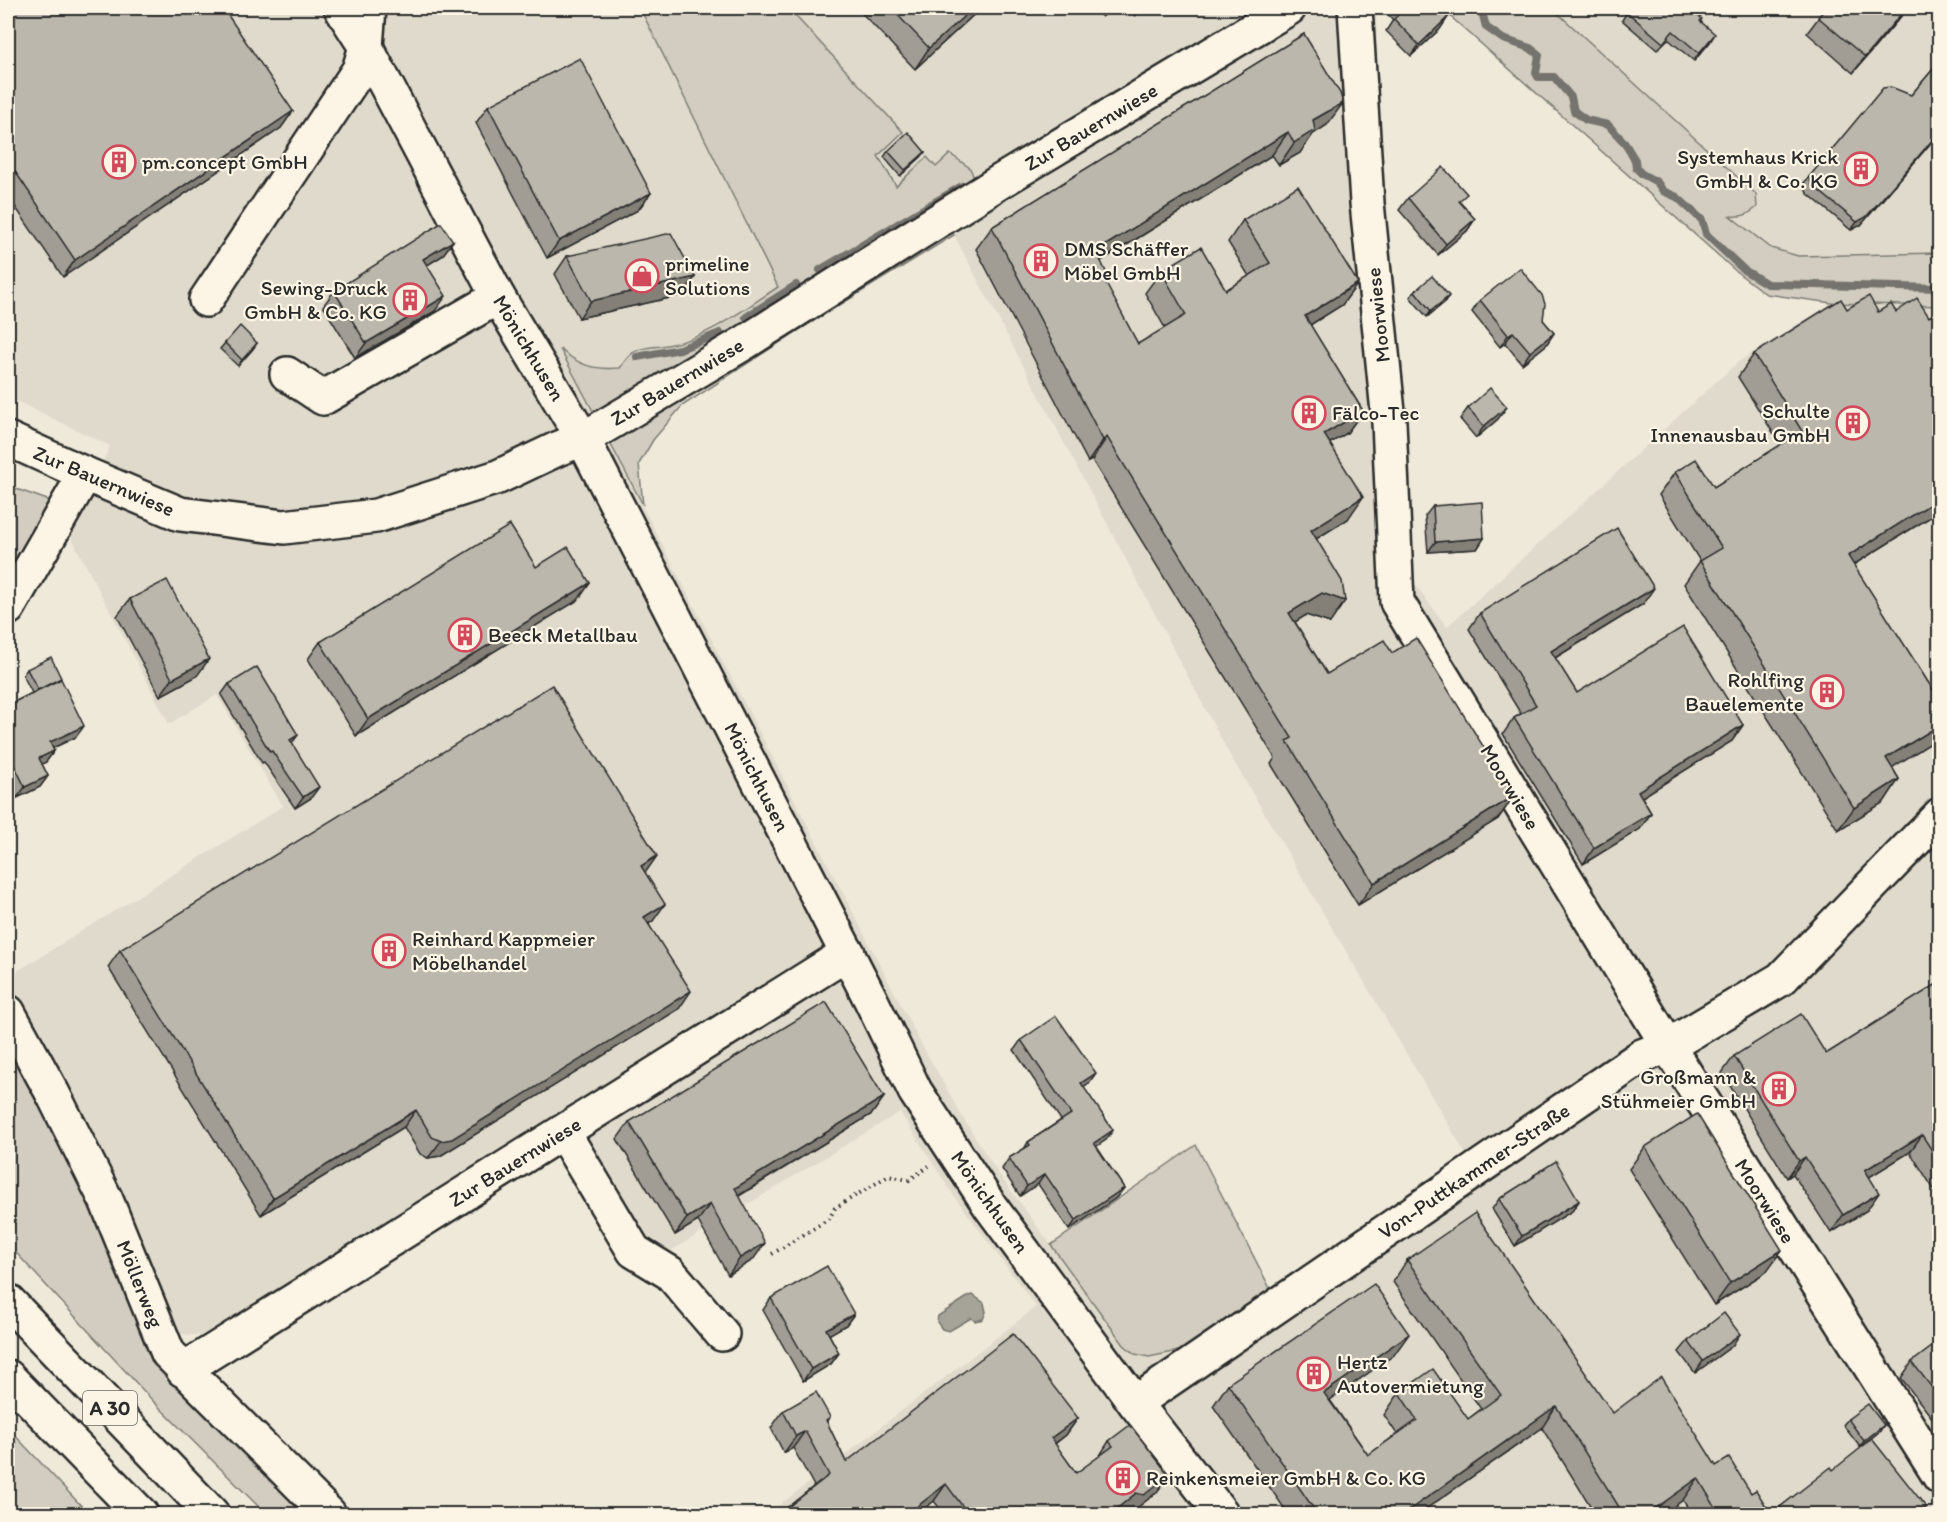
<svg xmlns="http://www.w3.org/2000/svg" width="1947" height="1522" viewBox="0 0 1947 1522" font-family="Itim,sans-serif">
<rect width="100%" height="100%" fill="#efe9da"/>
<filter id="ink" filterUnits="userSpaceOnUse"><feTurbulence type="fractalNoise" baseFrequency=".0167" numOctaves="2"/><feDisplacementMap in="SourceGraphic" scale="12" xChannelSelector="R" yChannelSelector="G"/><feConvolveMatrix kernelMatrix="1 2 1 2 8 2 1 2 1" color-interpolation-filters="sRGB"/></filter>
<g filter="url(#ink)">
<g fill="#e0dacc">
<polygon points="8,8 640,8 778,287 745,309 705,331 673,344 643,348 620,368 599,369 574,361 562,351 919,1040 963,1118 996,1170 1124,1345 1135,1354 1193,1348 1468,1158 1227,750 954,235 940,212 970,168 950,154 936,167 896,186 878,156 902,132 788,8 1376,8 1379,203 1409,576 1447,627 1738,362 1832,303 1939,306 1939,1514 768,1514 1036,1307 952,1193 900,1112 659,1258 646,1248 564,1118 202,1336 183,1334 159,1315 8,995 8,977 283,806 217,695 169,724 68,531 85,502 110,446 8,397"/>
<polygon points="1552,8 1939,8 1939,253 1798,256 1772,248 1715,205 1756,194"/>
</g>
<g fill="#d2cdc0" stroke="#7e7c76" stroke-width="1.5">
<path d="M640,8H788L903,132L878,156L896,186L927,157L936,167L950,154L970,168L976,183L940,212L954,235L799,330L682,406L653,440L639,464L643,505L560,349C580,366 594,370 620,368C636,342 646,350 672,344C710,336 746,308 778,287Z"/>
<path d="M1441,8H1552L1756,194L1757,207C1747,216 1741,217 1730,216L1771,248L1798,256L1939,253V306L1832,303L1766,294L1738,273Z"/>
<polygon points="8,486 53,502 8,584"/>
<polygon points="8,995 108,1179 159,1315 222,1388 350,1514 266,1514 153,1401 8,1244"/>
<polygon points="1196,1145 1273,1294 1193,1348 1149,1357 1135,1354 1124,1345 1051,1245"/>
<polygon points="8,1428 89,1514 8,1514"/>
</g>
<polygon fill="#a6a399" stroke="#75736d" stroke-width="1.5" points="973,1295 984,1303 986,1312 983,1319 975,1321 971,1318 949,1331 942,1329 937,1322 938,1316 969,1296"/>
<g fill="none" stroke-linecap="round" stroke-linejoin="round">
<g stroke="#75736d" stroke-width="8">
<polyline points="1481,8 1486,27 1503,39 1530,48 1539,55 1536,73 1538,77 1554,77 1571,97 1574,111 1586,120 1608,125 1624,142 1635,160 1636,168 1642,174 1657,182 1663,191 1677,197 1702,220 1706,234 1744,270 1767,284 1940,288"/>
<polyline points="820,270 962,186"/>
<polyline points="746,317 796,285"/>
<polyline points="637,357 680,349 720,333"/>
</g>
<defs>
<g id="minor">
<polyline points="341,8 366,47 498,297 583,439 871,1000 915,1091 990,1206 1135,1403 1222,1514"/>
<polyline points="1355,8 1367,203 1389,422 1397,602 1668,1046 1940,1477"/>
<polyline points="206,300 359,70 366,47 369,8"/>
<polyline points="287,374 323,398 498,297"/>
<polyline points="8,439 85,474 180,514 284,527 376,516 498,477 557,449 583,439 744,343 1001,181 1289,8"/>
<polyline points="8,608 85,474"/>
<polyline points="8,1012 53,1094 106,1200 168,1353 329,1514"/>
<polyline points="563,1132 634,1251 670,1273 722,1334"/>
<polyline points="183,1370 848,953"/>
<polyline points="1135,1403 1642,1056 1668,1046 1781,979 1940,815"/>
</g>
<g id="highway">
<polyline points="8,1301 212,1514"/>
<polyline points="8,1377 141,1514"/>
</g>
</defs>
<use href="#minor" stroke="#2b2b2b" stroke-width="38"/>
<use href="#highway" stroke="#2b2b2b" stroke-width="38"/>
<polyline stroke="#2b2b2b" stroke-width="4" stroke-dasharray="1.5 4.5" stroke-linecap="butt" points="772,1254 829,1219 835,1208 888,1176 909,1180 929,1166"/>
<use href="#minor" stroke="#fcf5e5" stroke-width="33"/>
<use href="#highway" stroke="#fcf5e5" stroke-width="33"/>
</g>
<g fill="#a29d94" stroke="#2b2b2b" stroke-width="1.5">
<polygon points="8,8 293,111 281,128 63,277 8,196"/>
<polygon points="857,8 981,8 915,69"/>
<polygon points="1093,8 1112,8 1102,17"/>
<polygon points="1127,8 1144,8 1135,16"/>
<polygon points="1393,8 1438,8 1448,17 1440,29 1411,56 1386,31 1393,20 1388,14"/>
<polygon points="1826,8 1908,8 1853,73 1807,33"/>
<polygon points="1627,12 1701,21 1710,42 1694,61 1668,39 1657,50 1622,20"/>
<polygon points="1304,34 1327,125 1313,134 1300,153 1279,165 1272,155 1101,261 1103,279 1138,344 1165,328 1145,293 1161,271 1226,290 1249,276 1228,242 1243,220 1358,283 1342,305 1310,325 1363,411 1347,433 1330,443 1348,519 1316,539 1330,623 1306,615 1295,622 1327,674 1392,653 1514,796 1498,819 1358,905 1271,764 1275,758 1092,460 1088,462 976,249 992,227"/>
<polygon points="1940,61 1940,107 1938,106 1935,137 1929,145 1861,225 1851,230 1807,193 1803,184 1809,177 1911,95"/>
<polygon points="488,106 651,193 638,210 547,258 476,123"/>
<polygon points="888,151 925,152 921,157 900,176 884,157"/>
<polygon points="1408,198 1460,203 1475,219 1467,231 1438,255 1399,210"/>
<polygon points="453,241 442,256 427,265 435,311 355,358 323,306 334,291"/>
<polygon points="567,256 695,277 683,295 579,318 555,274"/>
<polygon points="1415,291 1445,302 1427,317 1410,297"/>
<polygon points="1480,300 1543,320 1554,333 1546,345 1522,364 1505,343 1500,347 1472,312"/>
<polygon points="1847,309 1878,312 1896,312 1929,317 1940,310 1940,511 1853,565 1940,701 1940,733 1934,741 1892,767 1899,779 1884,802 1838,830 1684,584 1700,561 1659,495 1675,472 1714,487 1781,445 1738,377 1754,354"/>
<polygon points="225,343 257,343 238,366 220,349"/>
<polygon points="1468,408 1498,419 1476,438 1460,419"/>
<polygon points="1433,506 1484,538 1477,549 1428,552 1425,516"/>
<polygon points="536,567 590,583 578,600 356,736 308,659 320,642"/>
<polygon points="130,599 197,676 160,696 117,616"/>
<polygon points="1643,604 1555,658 1577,693 1743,725 1732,741 1642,797 1651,813 1640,829 1583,864 1503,734 1514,718 1521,714 1469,629 1480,613"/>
<polygon points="27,669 60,679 76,737 53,748 54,751 46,762 42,764 48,776 40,787 17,798 8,780 8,705 32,693 23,675"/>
<polygon points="229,684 292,743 311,798 295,808 264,762 262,763 221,695"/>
<polygon points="645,873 653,921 649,924 679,1009 440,1156 428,1158 420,1154 404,1127 261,1215 108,967 120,950"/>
<polygon points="1940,982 1940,1199 1910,1152 1869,1177 1867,1210 1831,1233 1793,1174 1787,1178 1722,1073 1734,1056 1826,1054"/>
<polygon points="1021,1040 1089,1083 1083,1087 1113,1130 1106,1140 1096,1146 1124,1188 1116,1198 1069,1230 1038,1184 1020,1196 1002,1169 1009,1158 1024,1149 1028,1142 1061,1120 1014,1050"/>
<polygon points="884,1097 872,1114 739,1196 753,1260 728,1275 698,1221 675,1235 617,1139 629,1122"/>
<polygon points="1645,1147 1766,1272 1714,1305 1629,1169"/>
<polygon points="1534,1175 1579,1201 1572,1211 1515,1246 1492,1209 1499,1199 1531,1179"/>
<polygon points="1407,1260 1613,1413 1716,1466 1751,1493 1767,1515 1692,1515 1683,1500 1662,1515 1596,1515 1542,1428 1417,1515 1289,1515 1213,1406 1228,1384 1394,1355 1330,1400 1368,1455 1397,1434 1384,1415 1399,1393 1468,1419 1481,1409 1393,1282"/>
<polygon points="771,1298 854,1314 846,1325 829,1334 839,1353 831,1364 803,1381 763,1310"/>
<polygon points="1688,1341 1732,1346 1695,1373 1679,1352"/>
<polygon points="1940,1353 1940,1428 1901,1378 1912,1362"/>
<polygon points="783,1411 830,1417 827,1422 846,1462 1078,1418 1066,1435 1055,1444 1076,1473 1099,1457 1109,1441 1169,1475 1157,1492 1132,1512 1125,1510 1119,1515 945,1515 934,1501 916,1515 778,1515 814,1486 793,1448 784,1453 771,1428"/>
<polygon points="1848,1419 1880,1431 1860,1447 1843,1425"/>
<polygon points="1833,1470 1926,1507 1920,1515 1775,1515 1780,1507"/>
</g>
<g fill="#848078" stroke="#2b2b2b" stroke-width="1.5">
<polygon points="973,8 981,8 915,69 929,48"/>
<polygon points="1108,8 1112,8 1102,17"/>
<polygon points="1141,8 1144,8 1135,16"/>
<polygon points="1906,8 1908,8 1853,73 1865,57"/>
<polygon points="1448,17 1440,29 1411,56 1419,45"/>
<polygon points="1715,34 1710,42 1694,61 1699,53"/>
<polygon points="1343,103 1327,125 1313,134 1300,153 1279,165 1294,143 1313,120"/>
<polygon points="293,111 281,128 63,277 75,260"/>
<polygon points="1288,132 1272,155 1081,273 1096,251"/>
<polygon points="1935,137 1929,145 1861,225 1851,230 1857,222"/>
<polygon points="925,152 921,157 900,176 905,170"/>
<polygon points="651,193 638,210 547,258 559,241"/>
<polygon points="1475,219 1467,231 1438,255 1446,244"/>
<polygon points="453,241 442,256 413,274 423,259"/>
<polygon points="695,277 683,295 579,318 591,301"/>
<polygon points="1358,283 1342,305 1289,338 1305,316"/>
<polygon points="446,296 435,311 355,358 366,343"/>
<polygon points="1449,296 1445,302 1427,317 1431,311"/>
<polygon points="1513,332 1505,343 1500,347 1508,335"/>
<polygon points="1554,333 1546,345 1522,364 1530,352"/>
<polygon points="257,343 253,349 238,366 242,360"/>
<polygon points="1507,407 1498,419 1476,438 1484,426"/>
<polygon points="1363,411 1347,433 1309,456 1324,434"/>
<polygon points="1107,437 1092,460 1088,462 1103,440"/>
<polygon points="1363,497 1348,519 1295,552 1311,530"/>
<polygon points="1940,498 1940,511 1832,578 1848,556"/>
<polygon points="1484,538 1477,549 1428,552 1435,542"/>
<polygon points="590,583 578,600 356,736 368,719"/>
<polygon points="1654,588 1643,604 1540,667 1551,651"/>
<polygon points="1322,593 1345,601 1330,623 1306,615 1274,635 1289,613"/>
<polygon points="209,659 197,676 160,696 172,679"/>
<polygon points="1743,725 1732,741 1626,807 1638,791"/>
<polygon points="1940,725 1940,733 1934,741 1871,781 1886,758"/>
<polygon points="84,726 76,737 42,753 50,742"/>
<polygon points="298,735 290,746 290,740"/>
<polygon points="54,751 46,762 31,770 39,758"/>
<polygon points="48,776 40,787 17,798 25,787"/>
<polygon points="1899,779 1884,802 1838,830 1854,808"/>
<polygon points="319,787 311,798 295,808 303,797"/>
<polygon points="1514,796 1498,819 1358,905 1374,883"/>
<polygon points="1651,813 1640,829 1583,864 1594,848"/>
<polygon points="657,856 645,873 641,866"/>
<polygon points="665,904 653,921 632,934 644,917"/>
<polygon points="691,991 679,1009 440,1156 428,1158 441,1141"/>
<polygon points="1096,1073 1089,1083 1074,1093 1081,1083"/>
<polygon points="884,1097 872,1114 723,1205 735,1188"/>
<polygon points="416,1110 404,1127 261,1215 273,1198"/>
<polygon points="1113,1130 1106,1140 1087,1153 1094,1143"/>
<polygon points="1922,1135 1910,1152 1853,1187 1865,1170"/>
<polygon points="1805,1157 1793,1174 1787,1178 1799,1161"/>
<polygon points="1045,1174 1038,1184 1020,1196 1027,1186"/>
<polygon points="1124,1188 1116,1198 1069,1230 1076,1220"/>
<polygon points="1879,1193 1867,1210 1831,1233 1843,1215"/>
<polygon points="1579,1201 1572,1211 1515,1246 1522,1236"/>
<polygon points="710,1204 698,1221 675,1235 687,1218"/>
<polygon points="765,1243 753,1260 728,1275 740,1258"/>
<polygon points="1782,1250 1766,1272 1714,1305 1730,1283"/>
<polygon points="854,1314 846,1325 818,1341 826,1329"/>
<polygon points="1409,1334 1394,1355 1310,1414 1324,1393"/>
<polygon points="1740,1334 1732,1346 1695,1373 1703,1361"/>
<polygon points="839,1353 831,1364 803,1381 811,1369"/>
<polygon points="1556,1406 1542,1428 1417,1515 1402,1515"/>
<polygon points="1078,1418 1066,1435 1039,1455 1051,1438"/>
<polygon points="1884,1425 1880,1431 1860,1447 1864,1441"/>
<polygon points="805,1431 793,1448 784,1453 796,1436"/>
<polygon points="1169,1475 1157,1492 1132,1512 1125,1510 1119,1515 1109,1515 1136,1493"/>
<polygon points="1698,1478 1683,1500 1662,1515 1646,1515"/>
<polygon points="946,1484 934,1501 916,1515 906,1515"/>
<polygon points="1926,1507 1920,1515 1915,1515"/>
</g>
<g fill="#bcb7ac" stroke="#2b2b2b" stroke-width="1.5">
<polygon points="8,8 223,8 293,111 75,260 8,161"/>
<polygon points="891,8 973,8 929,48"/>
<polygon points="1401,8 1438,8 1448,17 1419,45 1394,19 1403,10"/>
<polygon points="1631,8 1690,8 1702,19 1700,21 1715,34 1699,53 1673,31 1663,43 1627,12"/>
<polygon points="1826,8 1906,8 1865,57 1818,17"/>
<polygon points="1304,34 1340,93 1343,103 1313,120 1315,130 1294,143 1288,132 1096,251 1107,274 1102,276 1138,344 1186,315 1161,271 1201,247 1226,290 1270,263 1243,220 1298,186 1358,283 1305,316 1363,411 1324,434 1363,497 1311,530 1342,581 1345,601 1322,593 1289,613 1327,674 1384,640 1392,653 1416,638 1514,796 1374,883 1287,741 1292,738 1107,437 1103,440 992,227"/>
<polygon points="580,58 651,193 559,241 488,106"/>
<polygon points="1940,61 1940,94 1938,94 1937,133 1935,137 1866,217 1857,222 1812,185 1809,177 1883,88 1891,87 1911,95"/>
<polygon points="908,132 925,152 905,170 888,151"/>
<polygon points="1443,167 1467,194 1459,201 1475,219 1446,244 1408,198"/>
<polygon points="441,223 453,241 423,259 446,296 366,343 334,291"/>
<polygon points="671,233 695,277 591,301 567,256"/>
<polygon points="1520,268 1542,295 1545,304 1543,320 1554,333 1530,352 1513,332 1508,335 1480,300"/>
<polygon points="1432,276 1449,296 1431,311 1415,291"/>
<polygon points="1869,296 1878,312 1891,304 1896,312 1917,298 1929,317 1940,310 1940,498 1848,556 1940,701 1940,725 1886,758 1899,779 1854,808 1700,561 1722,548 1675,472 1696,459 1714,487 1802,431 1754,354 1841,299 1847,309"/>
<polygon points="240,326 257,343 242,360 225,343"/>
<polygon points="1490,388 1507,407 1484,426 1468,408"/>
<polygon points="1482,502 1484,538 1435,542 1433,506"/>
<polygon points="510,525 536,567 568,547 590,583 368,719 320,642"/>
<polygon points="1617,528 1654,588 1551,651 1577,693 1683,627 1743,725 1638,791 1651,813 1594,848 1514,718 1536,705 1480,613"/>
<polygon points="167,580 209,659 172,679 130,599"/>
<polygon points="51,657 61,678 38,690 27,669"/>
<polygon points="257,667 298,735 290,740 319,787 303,797 272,751 270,752 229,684"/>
<polygon points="61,679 84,726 50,742 54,751 39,758 48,776 25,787 8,752 8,705"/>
<polygon points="552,685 657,856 641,866 665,904 644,917 691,991 452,1139 441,1141 432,1137 416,1110 273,1198 120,950"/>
<polygon points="1940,982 1940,1163 1922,1135 1865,1170 1879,1193 1843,1215 1805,1157 1799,1161 1734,1056 1801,1014 1826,1054"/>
<polygon points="826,1002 884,1097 735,1188 765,1243 740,1258 710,1204 687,1218 629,1122"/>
<polygon points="1056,1016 1096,1073 1081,1083 1113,1130 1094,1143 1124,1188 1076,1220 1045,1174 1027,1186 1009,1158 1030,1145 1028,1142 1071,1114 1021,1040"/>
<polygon points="1697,1114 1782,1250 1730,1283 1645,1147"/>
<polygon points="1556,1161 1579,1201 1522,1236 1499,1199 1535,1176 1534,1175"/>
<polygon points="1475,1213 1613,1413 1661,1377 1716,1466 1729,1458 1751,1493 1756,1490 1769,1511 1763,1515 1720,1515 1698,1478 1646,1515 1624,1515 1556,1406 1402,1515 1318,1515 1228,1384 1374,1284 1409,1334 1324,1393 1368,1455 1417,1420 1399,1393 1433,1369 1468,1419 1501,1395 1407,1260"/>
<polygon points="827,1266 854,1314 826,1329 839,1353 811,1369 771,1298"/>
<polygon points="1724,1313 1740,1334 1703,1361 1688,1341"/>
<polygon points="1013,1334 1078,1418 1051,1438 1076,1473 1113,1446 1109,1441 1130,1425 1169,1475 1144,1495 1136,1493 1109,1515 969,1515 946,1484 906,1515 778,1515 829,1475 805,1431 796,1436 783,1411 816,1392 830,1417 826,1420 846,1462"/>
<polygon points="1933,1346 1940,1353 1940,1398 1912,1362"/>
<polygon points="1868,1404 1884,1425 1864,1441 1848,1419"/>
<polygon points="1872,1439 1926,1507 1915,1515 1786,1515 1780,1507 1831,1467 1833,1470"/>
</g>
</g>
<defs>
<symbol id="building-ring" viewBox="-11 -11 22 22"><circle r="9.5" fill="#fcf5e5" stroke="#d1495b" stroke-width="1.5"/><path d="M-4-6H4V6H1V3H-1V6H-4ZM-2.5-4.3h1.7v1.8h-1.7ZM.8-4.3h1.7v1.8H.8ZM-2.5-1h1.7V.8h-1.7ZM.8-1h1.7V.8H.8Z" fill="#d1495b"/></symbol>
<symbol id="shop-ring" viewBox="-11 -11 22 22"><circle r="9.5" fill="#fcf5e5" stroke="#d1495b" stroke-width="1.5"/><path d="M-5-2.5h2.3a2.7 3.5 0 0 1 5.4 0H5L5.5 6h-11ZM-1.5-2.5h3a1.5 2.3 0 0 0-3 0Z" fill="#d1495b"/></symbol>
</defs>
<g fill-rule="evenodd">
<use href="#building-ring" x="100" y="143" width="38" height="38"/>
<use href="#building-ring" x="1842" y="150" width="38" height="38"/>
<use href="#building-ring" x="1022" y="242" width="38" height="38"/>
<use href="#shop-ring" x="623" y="257" width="38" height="38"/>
<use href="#building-ring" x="391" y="281" width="38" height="38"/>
<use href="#building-ring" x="1290" y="394" width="38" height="38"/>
<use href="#building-ring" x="1834" y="404" width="38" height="38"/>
<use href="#building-ring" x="446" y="616" width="38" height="38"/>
<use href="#building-ring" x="1808" y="673" width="38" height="38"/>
<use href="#building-ring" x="370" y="932" width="38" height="38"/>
<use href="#building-ring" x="1760" y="1070" width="38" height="38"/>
<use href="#building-ring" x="1295" y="1355" width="38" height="38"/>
<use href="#building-ring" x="1104" y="1459" width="38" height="38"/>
</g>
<g text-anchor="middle" stroke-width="4.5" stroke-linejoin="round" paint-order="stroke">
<rect fill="#fcf5e5" stroke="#6a6863" stroke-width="1.5" x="83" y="1391" width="54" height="34" rx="4.5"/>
<g font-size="20" font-weight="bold" fill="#2b2b2b">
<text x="110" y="1415">A 30</text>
</g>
<g font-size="21" fill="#2b2b2b" stroke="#fcf5e5">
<text transform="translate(1091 127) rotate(-31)" y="7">Zur Bauernwiese</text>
<text transform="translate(1378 315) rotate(-96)" y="7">Moorwiese</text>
<text transform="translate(529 348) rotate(59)" y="7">Mönichhusen</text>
<text transform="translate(677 382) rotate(-31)" y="7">Zur Bauernwiese</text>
<text transform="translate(104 481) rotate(23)" y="7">Zur Bauernwiese</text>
<text transform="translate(757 777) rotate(63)" y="7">Mönichhusen</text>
<text transform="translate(1510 787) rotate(59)" y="7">Moorwiese</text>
<text transform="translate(515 1162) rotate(-32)" y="7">Zur Bauernwiese</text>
<text transform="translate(1474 1171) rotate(-34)" y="7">Von-Puttkammer-Straße</text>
<text transform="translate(1765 1201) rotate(58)" y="7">Moorwiese</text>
<text transform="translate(990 1202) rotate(55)" y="7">Mönichhusen</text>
<text transform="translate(140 1284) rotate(68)" y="7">Möllerweg</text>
</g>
<g font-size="21" fill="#2b2b2b" stroke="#fcf5e5" text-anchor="start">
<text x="1838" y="164" text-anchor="end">Systemhaus Krick<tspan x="1838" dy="24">GmbH &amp; Co. KG</tspan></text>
<text x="142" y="169">pm.concept GmbH</text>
<text x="1064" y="256">DMS Schäffer<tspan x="1064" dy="24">Möbel GmbH</tspan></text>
<text x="665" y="271">primeline<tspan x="665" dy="24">Solutions</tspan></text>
<text x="387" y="295" text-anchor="end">Sewing-Druck<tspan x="387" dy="24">GmbH &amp; Co. KG</tspan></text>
<text x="1830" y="418" text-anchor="end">Schulte<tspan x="1830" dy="24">Innenausbau GmbH</tspan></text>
<text x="1332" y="420">Fälco-Tec</text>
<text x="488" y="642">Beeck Metallbau</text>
<text x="1804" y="687" text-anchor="end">Rohlfing<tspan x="1804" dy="24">Bauelemente</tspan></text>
<text x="412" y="946">Reinhard Kappmeier<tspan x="412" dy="24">Möbelhandel</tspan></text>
<text x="1756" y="1084" text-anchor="end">Großmann &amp;<tspan x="1756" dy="24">Stühmeier GmbH</tspan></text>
<text x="1337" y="1369">Hertz<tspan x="1337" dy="24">Autovermietung</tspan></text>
<text x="1146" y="1485">Reinkensmeier GmbH &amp; Co. KG</text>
</g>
</g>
<rect width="1947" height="1522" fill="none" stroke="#fcf5e5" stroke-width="30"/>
<rect x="15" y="15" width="1917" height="1492" fill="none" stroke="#2b2b2b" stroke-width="2" filter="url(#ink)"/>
</svg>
